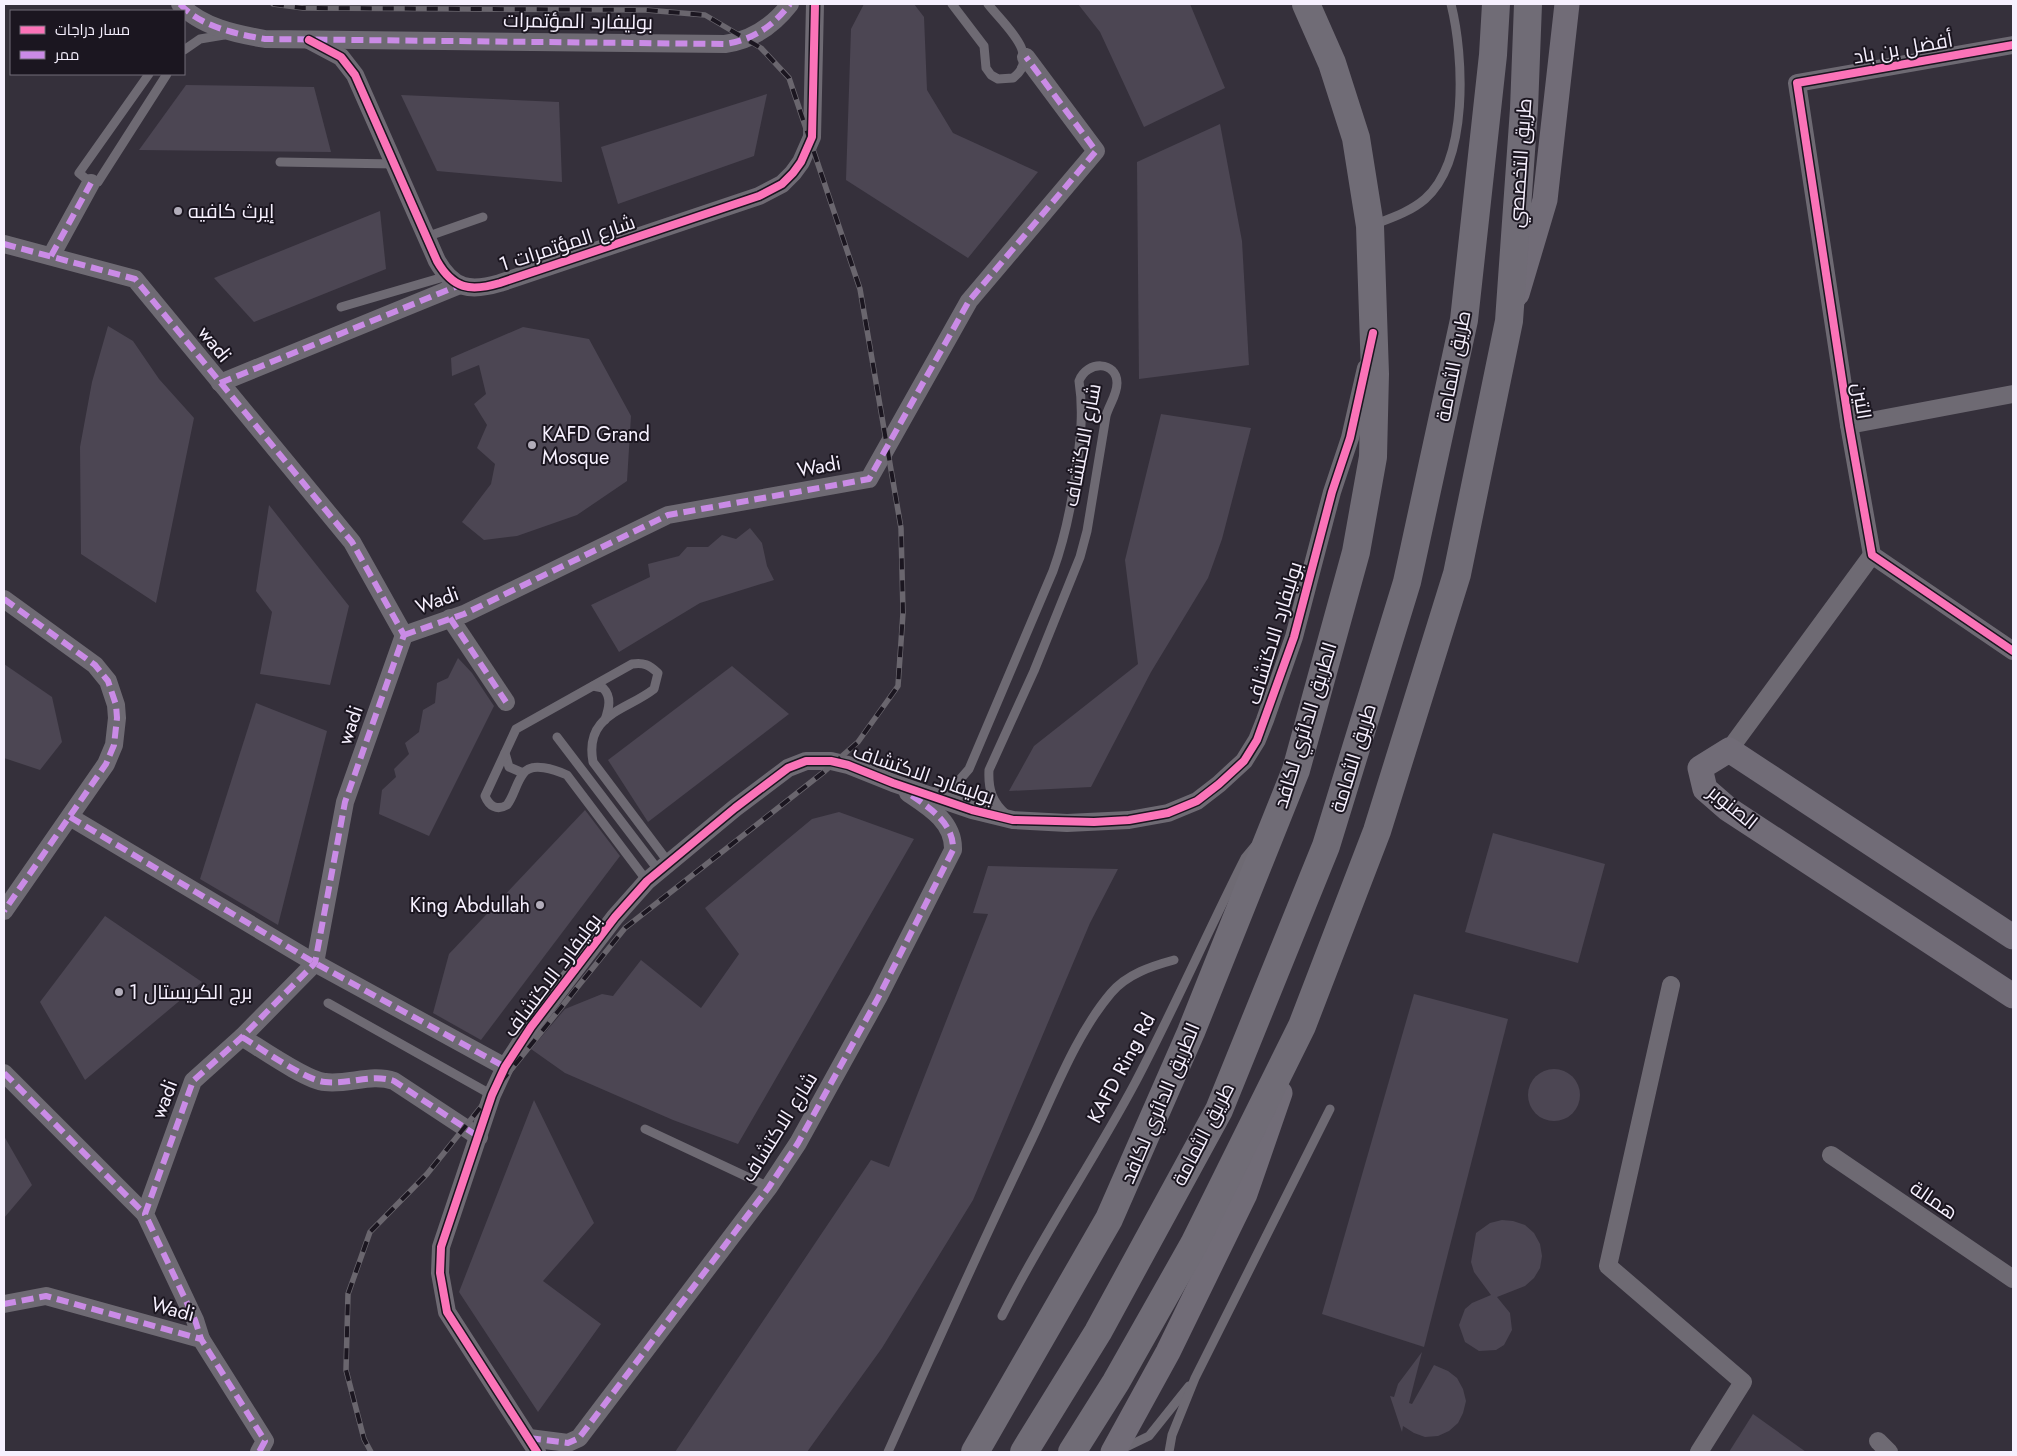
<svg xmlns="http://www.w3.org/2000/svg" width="2017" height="1456" viewBox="0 0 2017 1456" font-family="Jost,Cairo,sans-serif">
<rect width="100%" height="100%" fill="#35303b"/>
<g fill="#4c4653">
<polygon points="864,4 914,4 924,17 927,90 953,133 1038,172 968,258 846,180 851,29"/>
<polygon points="1078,4 1190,4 1225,88 1144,127 1100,32"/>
<polygon points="186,85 314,87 331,152 139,150"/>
<polygon points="767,94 754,156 618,204 601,147"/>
<polygon points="401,95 559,102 562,182 437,171"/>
<polygon points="1220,124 1242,241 1249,365 1139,379 1137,162"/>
<polygon points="380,211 386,269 254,322 214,278"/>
<polygon points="108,326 133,341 159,379 194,418 156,603 81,554 80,447 92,382"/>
<polygon points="523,327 589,339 631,416 627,481 577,515 517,536 484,540 462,522 491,484 495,464 477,448 487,425 474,404 486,394 479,365 452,376 451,358"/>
<polygon points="1161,414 1251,428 1222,539 1208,578 1151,672 1091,787 1009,791 1034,746 1138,664 1125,560"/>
<polygon points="269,505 349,606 330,685 260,674 272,612 256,591"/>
<polygon points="750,528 762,543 767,566 774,580 700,603 619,652 591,605 650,577 648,564 679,556 687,547 708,547 722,535 736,539"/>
<polygon points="458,658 472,673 494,706 429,836 379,814 382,790 396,777 394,769 409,754 405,743 419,732 423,710 435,703 437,683 448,678"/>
<polygon points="4,664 52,697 62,742 40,770 4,758"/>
<polygon points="732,666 789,714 648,822 608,760"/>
<polygon points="256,703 327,731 278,925 200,879"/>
<polygon points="585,810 620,856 481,1040 433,1013 449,954"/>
<polygon points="839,812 914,839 738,1144 673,1120 565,1073 531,1049 565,1009 602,994 613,996 641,960 701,1008 739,954 705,908 812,819"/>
<polygon points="1493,833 1605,864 1578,963 1465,932"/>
<polygon points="988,866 1118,869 1090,923 973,1200 882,1348 807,1452 675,1452 871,1160 889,1167 988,914 973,913"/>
<polygon points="105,916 202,982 85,1080 40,1002"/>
<polygon points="1414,994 1508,1019 1424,1347 1322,1314"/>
<circle cx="1554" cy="1095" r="26"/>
<polygon points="534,1100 594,1223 543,1281 601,1324 538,1412 459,1292"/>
<polygon points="4,1136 32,1185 4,1218"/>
<polygon points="1502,1220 1513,1221 1525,1225 1534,1233 1540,1244 1542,1256 1540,1268 1534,1278 1525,1286 1497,1297 1510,1313 1512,1330 1504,1345 1496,1350 1479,1351 1465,1342 1459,1325 1465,1309 1472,1303 1491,1295 1474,1272 1471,1262 1476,1233 1490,1223"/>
<polygon points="1422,1352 1409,1403 1412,1404 1434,1365 1448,1371 1457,1378 1463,1389 1466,1401 1463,1413 1458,1423 1449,1431 1438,1436 1425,1437 1414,1433 1403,1426 1402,1432 1390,1396 1394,1397 1398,1384"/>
<polygon points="1753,1414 1806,1452 1729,1452"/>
</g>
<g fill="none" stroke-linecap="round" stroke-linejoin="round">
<g stroke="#6e6a73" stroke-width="9">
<path d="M952,4L984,46L986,68L991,75L998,79L1013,78C1043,56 1003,24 988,4"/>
<polyline points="184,50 200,39 224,35"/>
<polyline points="149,74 79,173 91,183 98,182 167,74"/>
<polyline points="280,162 395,164"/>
<path d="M1373,225C1391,218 1410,212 1425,199C1469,160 1464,56 1451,4"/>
<polyline points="426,237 483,217"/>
<polyline points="341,307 447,276"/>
<path d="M593,686L603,688C612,697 609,708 605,720"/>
<polyline points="557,737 659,871"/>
<polyline points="505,753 509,767 523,773"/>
<path d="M931,793L956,784L969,769L1053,571C1065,538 1071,508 1076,473C1080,441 1084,413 1079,381C1087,360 1117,361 1117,383C1117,395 1109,405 1106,416L1087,531L1080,557L1034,671L989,770C988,789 992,802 1007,815"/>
<path d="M647,881L567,775C556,770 531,761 523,774C516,783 514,796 507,805C497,811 489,806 485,796L516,729L632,664C644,662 649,665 658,673L654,689C626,711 584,714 593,762L669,863"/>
<polyline points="328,1003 492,1095"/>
<polyline points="645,1129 769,1187"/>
<path d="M1002,1316C1042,1236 1093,1162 1135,1083C1174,1009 1207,933 1245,858L1255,846"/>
<polyline points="1122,1449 1149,1436 1189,1386"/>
<path d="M888,1452C935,1347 982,1243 1032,1139C1055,1091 1077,1033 1111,993C1127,974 1152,966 1174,960"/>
<polyline points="1169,1452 1172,1435 1195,1378 1330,1109"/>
</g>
<g stroke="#6e6a73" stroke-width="18">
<path d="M180,4C201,27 236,34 265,39L725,44C753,40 773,26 790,4"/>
<path d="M309,40L341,57L355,75L437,261C453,289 470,292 500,283L759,196L782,184L793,173L801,162L812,137L815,4"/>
<polyline points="2013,45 1797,83 1849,425 1872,555 2013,651"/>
<polyline points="4,244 135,279 352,542 404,635 345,802 315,963 242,1037 193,1081 145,1214 195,1320 201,1339"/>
<polyline points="51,256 91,183"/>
<polyline points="220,383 460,285"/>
<polyline points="1849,425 2013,394"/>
<polyline points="4,599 95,665 108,681 116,705 117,718 114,745 106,764 4,911"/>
<polyline points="450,618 506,702"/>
<polyline points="404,635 464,614 668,515 869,479 969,301 1096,151 1026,57"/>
<polyline points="1729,750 1872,555"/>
<polyline points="70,817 315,963 505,1067"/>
<polyline points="1671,985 1608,1266 1743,1382 1699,1452"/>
<path d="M242,1037C260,1048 307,1081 325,1082C349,1085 371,1073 394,1081L479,1137"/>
<polyline points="4,1073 145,1214"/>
<polyline points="1831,1155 2013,1279"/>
<polyline points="4,1304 46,1296 201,1339 265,1441 259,1452"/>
<path d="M529,1438L568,1443L579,1438L769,1187L798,1143L878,998L953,850C954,822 929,807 908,793"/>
<polyline points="1878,1441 1889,1452"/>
<polyline points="537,1452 447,1312 440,1273 441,1247 492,1095 505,1067 531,1027 615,917 647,881 735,808 788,768 806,761 831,761 848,765 893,783 972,810 1013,820 1067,823 1129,820 1168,813 1197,801 1219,784 1244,761 1257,740 1265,720 1294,637 1332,492 1350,438 1366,368"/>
</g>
<g stroke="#716c77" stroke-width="25">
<polyline points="1517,294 1545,200 1567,4"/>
<polyline points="2013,937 1729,750 1700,768 1705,789 1728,809 2013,996"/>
<polyline points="1113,1452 1168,1352 1245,1194 1280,1093"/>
</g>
<g stroke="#706c76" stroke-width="28">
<polyline points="975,1452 1109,1219 1191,1032 1296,770 1356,552 1373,457 1375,374 1370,226 1356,138 1332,63 1306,4"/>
<polyline points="1024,1452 1098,1332 1219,1110 1326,846 1407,582 1464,320 1493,55 1496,4"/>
<polyline points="1072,1452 1116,1382 1194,1244 1302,1026 1377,831 1457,574 1509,321 1524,109 1528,4"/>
</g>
<defs>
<polyline id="rail" points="273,4 303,8 646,10 705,15 761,48 789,78 860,289 901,528 903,613 898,686 858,742 825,771 625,928 427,1174 370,1232 348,1294 346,1370 364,1439 371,1452"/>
</defs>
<use href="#rail" stroke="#6a666e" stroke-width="5.5"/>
<use href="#rail" stroke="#1b1620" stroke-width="4" stroke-dasharray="11" stroke-linecap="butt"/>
<g stroke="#ca8be6" stroke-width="6" stroke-dasharray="12 6" stroke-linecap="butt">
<path d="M180,4C201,27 236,34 265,39L725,44C753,40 773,26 790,4"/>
<polyline points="4,244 135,279 352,542 404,635 345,802 315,963 242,1037 193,1081 145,1214 195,1320 201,1339"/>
<polyline points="51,256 91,183"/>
<polyline points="220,383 460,285"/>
<polyline points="4,599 95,665 108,681 116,705 117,718 114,745 106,764 4,911"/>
<polyline points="450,618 506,702"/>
<polyline points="404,635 464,614 668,515 869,479 969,301 1096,151 1026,57"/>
<polyline points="70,817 315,963 505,1067"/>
<path d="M242,1037C260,1048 307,1081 325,1082C349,1085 371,1073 394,1081L479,1137"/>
<polyline points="4,1073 145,1214"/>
<polyline points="4,1304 46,1296 201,1339 265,1441 259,1452"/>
<path d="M529,1438L568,1443L579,1438L769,1187L798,1143L878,998L953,850C954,822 928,807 908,793"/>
</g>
<defs>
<g id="cycleway">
<path d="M309,40L341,57L355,75L437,261C453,289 470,292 500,283L759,196L782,184L793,173L801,162L812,137L815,4"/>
<polyline points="2013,45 1797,83 1849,425 1872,555 2013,651"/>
<polyline points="537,1452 447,1312 440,1273 441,1247 492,1095 505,1067 531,1027 615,917 647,881 735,808 788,768 806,761 831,761 848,765 893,783 972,810 1013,820 1094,822 1129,820 1168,813 1197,801 1219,784 1244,761 1257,740 1294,637 1332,492 1350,438 1373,333"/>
</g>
</defs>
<use href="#cycleway" stroke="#1b1620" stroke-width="11"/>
<use href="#cycleway" stroke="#fb73b8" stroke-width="8"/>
</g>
<g fill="#b2adba" stroke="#1b1620" stroke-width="2">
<circle cx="178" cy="211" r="5"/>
<circle cx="532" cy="445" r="5"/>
<circle cx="540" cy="905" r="5"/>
<circle cx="119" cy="992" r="5"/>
</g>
<g text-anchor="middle" stroke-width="4" stroke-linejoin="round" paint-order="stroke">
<g font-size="20" fill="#f6f0fe" stroke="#1b1620">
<text transform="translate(578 21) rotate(1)" y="7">بوليفارد المؤتمرات</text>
<text transform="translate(1903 48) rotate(-10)" y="7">أفضل بن باد</text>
<text transform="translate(1520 163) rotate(-86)" y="7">طريق التخصصي</text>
<text transform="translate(567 243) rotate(-18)" y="7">شارع المؤتمرات 1</text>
<text transform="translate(215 344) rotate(51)" y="7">wadi</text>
<text transform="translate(1453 366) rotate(-79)" y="7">طريق الثمامة</text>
<text transform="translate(1862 401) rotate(81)" y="7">التين</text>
<text transform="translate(1082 445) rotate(-79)" y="7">شارع الاكتشاف</text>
<text transform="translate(819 466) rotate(-10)" y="7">Wadi</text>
<text transform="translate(437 600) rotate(-20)" y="7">Wadi</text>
<text transform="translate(1274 633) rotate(-73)" y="7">بوليفارد الاكتشاف</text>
<text transform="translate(350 725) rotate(-71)" y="7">wadi</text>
<text transform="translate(1305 725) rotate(-73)" y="7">الطريق الدائري لكافد</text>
<text transform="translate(1353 758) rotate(-73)" y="7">طريق الثمامة</text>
<text transform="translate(924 774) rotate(19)" y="7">بوليفارد الاكتشاف</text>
<text transform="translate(1733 807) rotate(39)" y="7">الصنوبر</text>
<text transform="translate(552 975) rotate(-53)" y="7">بوليفارد الاكتشاف</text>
<text transform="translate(1121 1068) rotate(-62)" y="7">KAFD Ring Rd</text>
<text transform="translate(164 1099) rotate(-69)" y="7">wadi</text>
<text transform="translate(1160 1103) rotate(-67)" y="7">الطريق الدائري لكافد</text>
<text transform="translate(779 1127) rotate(-58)" y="7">شارع الاكتشاف</text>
<text transform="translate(1203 1134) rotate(-63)" y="7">طريق الثمامة</text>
<text transform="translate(1934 1200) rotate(34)" y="7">همالة</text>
<text transform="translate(173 1309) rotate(15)" y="7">Wadi</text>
</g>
<g font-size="20" fill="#f6f0fe" stroke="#1b1620" text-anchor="start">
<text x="188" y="218">إيرث كافيه</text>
<text x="542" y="441">KAFD Grand<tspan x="542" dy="23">Mosque</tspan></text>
<text x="530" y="912" text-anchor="end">King Abdullah</text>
<text x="129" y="999">برج الكريستال 1</text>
</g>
</g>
<rect width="2017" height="1456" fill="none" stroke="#f6f0fe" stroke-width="10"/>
<rect x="10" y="10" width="175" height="65" fill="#1b1620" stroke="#736d79"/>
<rect x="20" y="26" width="25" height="8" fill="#fb73b8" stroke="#736d79"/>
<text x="55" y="35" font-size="15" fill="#f6f0fe">مسار دراجات</text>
<rect x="20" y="51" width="25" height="8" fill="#ca8be6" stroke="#736d79"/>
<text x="55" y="60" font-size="15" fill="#f6f0fe">ممر</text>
</svg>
